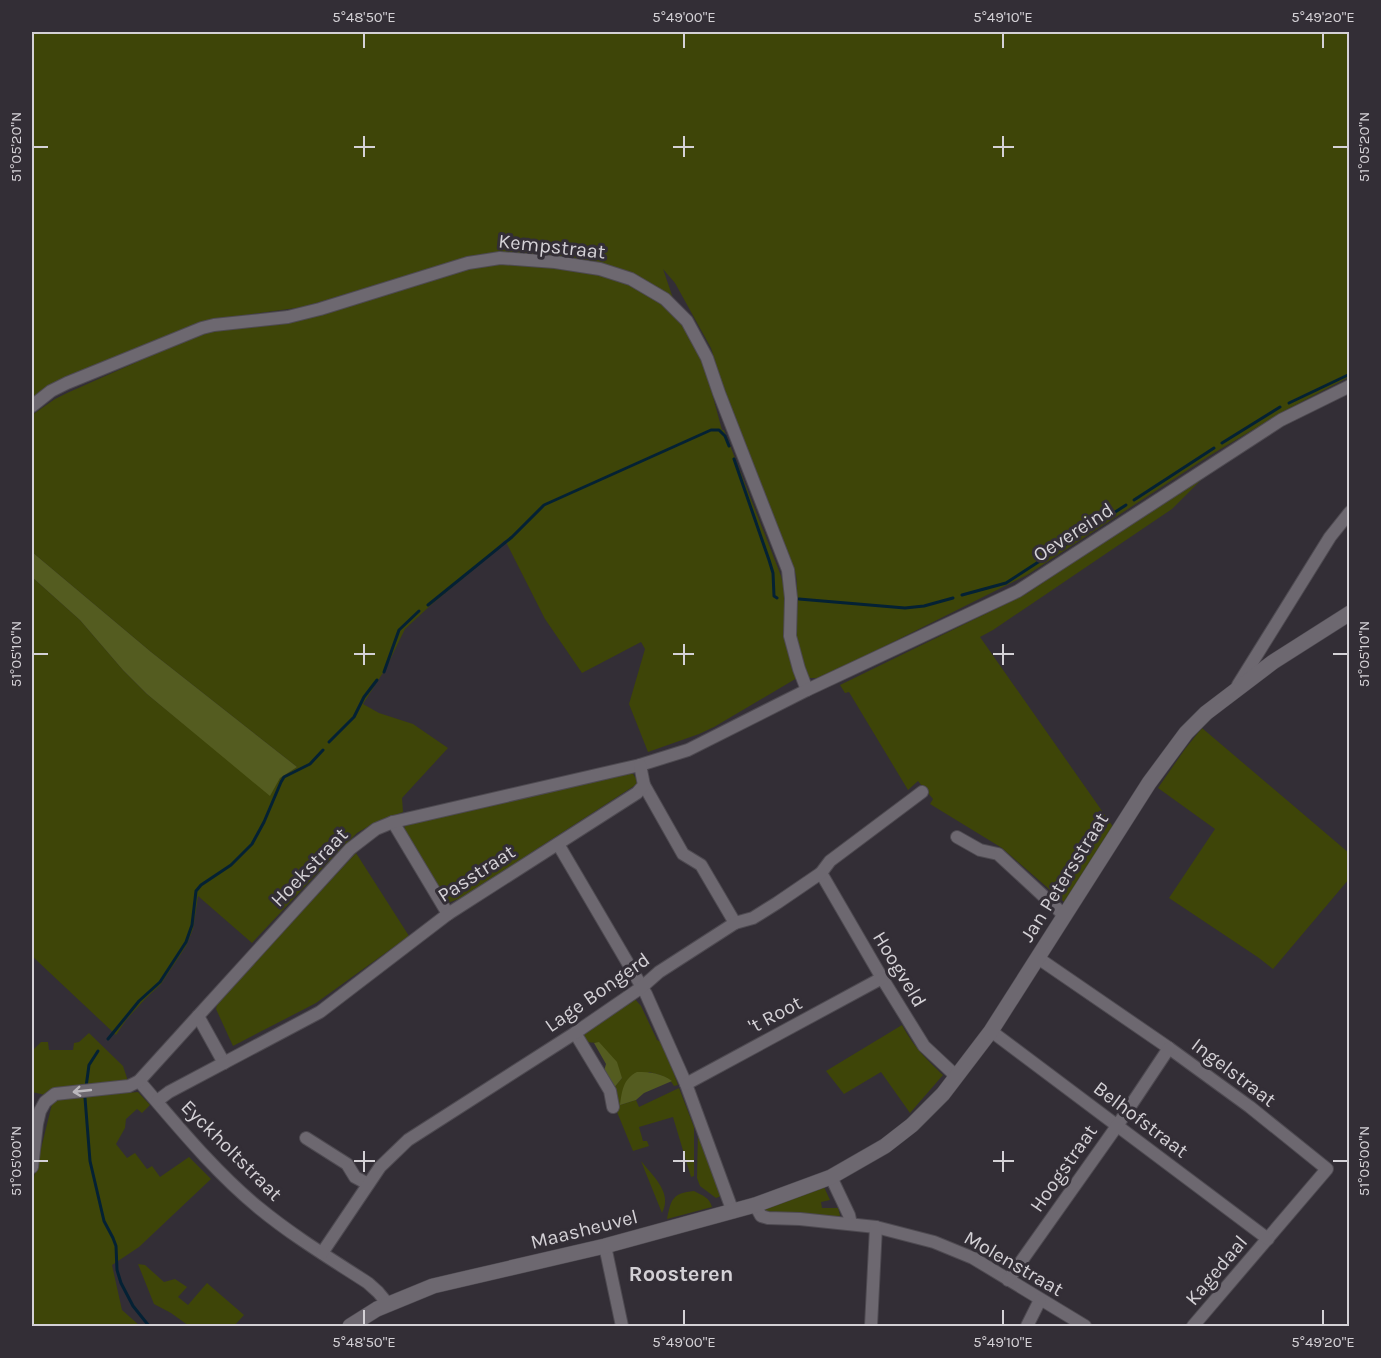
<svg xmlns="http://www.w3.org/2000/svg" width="1381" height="1358" viewBox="0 0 1381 1358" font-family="Karla,sans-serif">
<rect width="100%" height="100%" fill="#332e36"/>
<g fill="#3e4508">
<path d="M32,32H1349V377L1286,410L1209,456L1027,575L829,674L817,678H808C803,662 795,645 795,628C795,610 799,593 796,575L724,391L711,348L675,283L663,269L674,301L653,287L532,255L497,252L470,256L303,307L224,318L32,399Z"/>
<polygon points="491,262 584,270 640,288 680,318 704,364 722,430 724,430 781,576 785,592 784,632 786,645 797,678 714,727 699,734 648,752 629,704 645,649 641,642 582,673 545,619 505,540 473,570 432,604 405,629 386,668 363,704 379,713 413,724 448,748 402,798 403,812 374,823 357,833 328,862 252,943 198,896 193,929 186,946 161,984 145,999 126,1020 116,1035 32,956 32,577 80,620 123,670 147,694 270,794 280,778 297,767 151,652 32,552 32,415 55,399 67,393 209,330"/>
<polygon points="1209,472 1172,509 993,630 980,637 1114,828 1064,902 1002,848 930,804 933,799 918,781 908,790 849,692 845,693 840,685 1026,594"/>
<polygon points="1202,728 1349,853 1349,879 1273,969 1259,958 1169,898 1215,829 1158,788 1185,749"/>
<polygon points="627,774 633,774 637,780 637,784 532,852 471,894 448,903 404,831 405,825"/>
<polygon points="356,853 409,936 316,1003 233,1046 216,1009 218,1001"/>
<path d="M634,998L641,1006L657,1040L663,1043L678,1085L674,1086C669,1076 659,1075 649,1072L620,1105L636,1100L639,1107L679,1088L694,1127V1176L691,1177L673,1117L639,1127L643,1141H647L649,1146L633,1151L615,1107L613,1089L622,1078L597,1043L586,1042L580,1034Z"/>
<path d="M902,1025C914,1047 925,1058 943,1075L910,1113L881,1072L844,1094L826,1071Z"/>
<polygon points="89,1033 123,1066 128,1081 45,1095 32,1092 32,1051 41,1042 48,1042 49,1050 73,1050 74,1043 79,1042"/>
<polygon points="138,1092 150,1105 142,1113 137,1109 126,1119 125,1128 116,1144 127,1158 135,1153 147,1169 152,1166 160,1177 189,1157 211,1179 139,1247 112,1265 122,1310 140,1326 32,1326 32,1185 52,1104 56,1099"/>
<polygon points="698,1130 721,1196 716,1198 700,1186 697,1178"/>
<path d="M641,1161C653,1176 673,1193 662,1213Z"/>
<polygon points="824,1187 830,1200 821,1202 822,1208 838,1208 840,1215 839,1218 764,1215 762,1210"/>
<path d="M694,1191C703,1196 709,1197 712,1207L667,1219C671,1200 672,1193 694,1191Z"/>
<polygon points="138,1264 145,1265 164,1282 175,1279 187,1287 178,1297 188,1305 207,1283 244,1315 234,1326 189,1326 171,1313 154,1304"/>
</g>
<g fill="#545c20">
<polygon points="32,552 151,652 297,767 280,778 270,796 147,694 123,670 80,620 32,577"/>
<polygon points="599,1042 617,1062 622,1078 613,1089 604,1071 606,1064 594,1043"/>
<path d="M637,1072C650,1072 661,1073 672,1081L644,1093L636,1100L620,1105C622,1091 623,1079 637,1072Z"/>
</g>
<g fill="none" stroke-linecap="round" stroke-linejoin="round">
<g stroke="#042134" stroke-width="3">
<polyline points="1289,403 1350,374"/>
<polyline points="1222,443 1280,407"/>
<polyline points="734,459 769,560 773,573 774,596 777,598"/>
<polyline points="1134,500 1214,448"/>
<polyline points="962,595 1006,583 1126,505"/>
<polyline points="799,599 905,608 924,606 953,598"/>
<polyline points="428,605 512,537 544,505 711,430 719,430 725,436 729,446"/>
<polyline points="384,672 399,630 419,611"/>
<polyline points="329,742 354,717 364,697 377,680"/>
<polyline points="108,1039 139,1001 160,982 186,942 192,925 196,891 201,885 231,865 252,844 264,822 281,782 284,777 310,764 323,750"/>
<polyline points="86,1087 89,1065 98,1051"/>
<polyline points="85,1098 90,1161 104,1221 113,1238 116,1246 117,1270 121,1283 133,1306 149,1326"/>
</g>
<defs>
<g id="street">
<polyline points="32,406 51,391 67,383 202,328 214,325 288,317 320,309 468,263 500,258 555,262 600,269 631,279 665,299 687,321 707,358 719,393 788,570 791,598 790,636 799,669 807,690"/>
<polyline points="1238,685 1330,537 1350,512"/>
<polyline points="644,785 683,854 701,865 735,923"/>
<polyline points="393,822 448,914"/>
<polyline points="957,837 980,850 998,854 1065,916"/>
<polyline points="558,844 646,994 686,1084 733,1212"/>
<polyline points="821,873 882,978 924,1046 956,1076"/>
<polyline points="1038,958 1169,1048 1250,1107 1327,1169 1193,1326"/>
<polyline points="991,1031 1268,1239"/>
<polyline points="575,1033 610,1091 613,1107"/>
<polyline points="224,1063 198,1016 350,849 376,829 393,822 640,765 688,750 807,690 1018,591 1281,420 1350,386"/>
<path d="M139,1081C177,1125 214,1171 259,1208C293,1236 331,1259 368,1283L378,1292L388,1304"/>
<polyline points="686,1084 882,978"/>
<polyline points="157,1101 169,1092 320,1012 448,914 637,793 644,785 640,765"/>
<polyline points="306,1138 347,1164 355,1177 368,1184"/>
<polyline points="32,1167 37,1124 40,1111 45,1102 55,1094 129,1086 139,1081 198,1016"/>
<polyline points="831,1177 849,1215 851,1224"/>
<polyline points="755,1205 761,1216 768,1218 800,1219 876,1227 934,1242 973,1258 1085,1326"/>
<polyline points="605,1246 622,1326"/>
<polyline points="322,1253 380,1167 408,1140 575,1033 642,987 659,972 735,923 753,918 777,903 821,873 830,861 922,792"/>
<polyline points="1008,1280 1117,1126 1169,1048"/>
<polyline points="871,1326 876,1227"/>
<polyline points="1027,1326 1040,1300"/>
</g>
<polyline id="secondary" points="350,1326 377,1309 433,1286 605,1246 755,1205 831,1177 885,1146 912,1125 943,1094 991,1031 1149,783 1186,733 1206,713 1273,662 1350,613"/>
</defs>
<use href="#street" stroke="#4e4a51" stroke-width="14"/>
<use href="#secondary" stroke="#4e4a51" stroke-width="16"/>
<use href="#street" stroke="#6d6870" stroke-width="12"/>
<use href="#secondary" stroke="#6d6870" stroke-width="15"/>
</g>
<defs><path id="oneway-shaft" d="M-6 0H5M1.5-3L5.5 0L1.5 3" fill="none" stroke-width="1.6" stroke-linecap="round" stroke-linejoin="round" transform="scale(1.5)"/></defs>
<use stroke="#bab7bc" href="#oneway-shaft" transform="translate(82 1091) rotate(174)"/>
<path fill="none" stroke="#d4d1d6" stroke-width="2" d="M364,33V48M684,33V48M1003,33V48M1323,33V48M364,136V157M684,136V157M1003,136V157M33,147H48M354,147H375M673,147H694M993,147H1014M1333,147H1348M364,644V665M684,644V665M1003,644V665M33,654H48M354,654H375M673,654H694M993,654H1014M1333,654H1348M364,1151V1172M684,1151V1172M1003,1151V1172M33,1161H48M354,1161H375M673,1161H694M993,1161H1014M1333,1161H1348M364,1310V1325M684,1310V1325M1003,1310V1325M1323,1310V1325"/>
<g text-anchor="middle" stroke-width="6" stroke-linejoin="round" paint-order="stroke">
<g font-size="20" fill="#d4d1d6" stroke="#332e36">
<text transform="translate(552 246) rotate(6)" y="7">Kempstraat</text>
<text transform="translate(1073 532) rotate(-33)" y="7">Oevereind</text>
<text transform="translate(309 867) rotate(-46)" y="7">Hoekstraat</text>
<text transform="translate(476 873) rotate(-33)" y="7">Passtraat</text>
<text transform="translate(1064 877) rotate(-58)" y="7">Jan Petersstraat</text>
<text transform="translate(900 969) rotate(59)" y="7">Hoogveld</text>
<text transform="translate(597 992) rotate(-35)" y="7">Lage Bongerd</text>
<text transform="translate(775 1014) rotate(-28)" y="7">'t Root</text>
<text transform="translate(1234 1072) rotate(37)" y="7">Ingelstraat</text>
<text transform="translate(1141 1119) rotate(37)" y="7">Belhofstraat</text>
<text transform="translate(232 1150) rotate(45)" y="7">Eyckholtstraat</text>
<text transform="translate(1063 1168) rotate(-55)" y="7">Hoogstraat</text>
<text transform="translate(584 1229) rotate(-14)" y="7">Maasheuvel</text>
<text transform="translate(1014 1263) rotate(30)" y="7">Molenstraat</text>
<text transform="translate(1216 1270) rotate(-50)" y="7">Kagedaal</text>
</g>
<g font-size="22" font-weight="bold" fill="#d4d1d6" stroke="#332e36">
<text x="681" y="1281">Roosteren</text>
</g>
</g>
<rect width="1381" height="1358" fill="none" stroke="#332e36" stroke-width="66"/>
<rect x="33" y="33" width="1315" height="1292" fill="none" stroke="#d4d1d6" stroke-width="2"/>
<g font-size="15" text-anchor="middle" fill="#d4d1d6">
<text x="364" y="22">5°48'50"E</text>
<text x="684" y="22">5°49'00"E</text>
<text x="1003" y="22">5°49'10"E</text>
<text x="1323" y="22">5°49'20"E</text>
<text transform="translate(16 147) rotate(-90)" y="5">51°05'20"N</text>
<text transform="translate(1364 147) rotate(-90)" y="5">51°05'20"N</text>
<text transform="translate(16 654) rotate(-90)" y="5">51°05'10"N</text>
<text transform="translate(1364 654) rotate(-90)" y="5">51°05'10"N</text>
<text transform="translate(16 1161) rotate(-90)" y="5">51°05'00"N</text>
<text transform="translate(1364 1161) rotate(-90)" y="5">51°05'00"N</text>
<text x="364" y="1347">5°48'50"E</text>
<text x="684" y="1347">5°49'00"E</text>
<text x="1003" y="1347">5°49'10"E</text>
<text x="1323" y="1347">5°49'20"E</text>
</g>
</svg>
